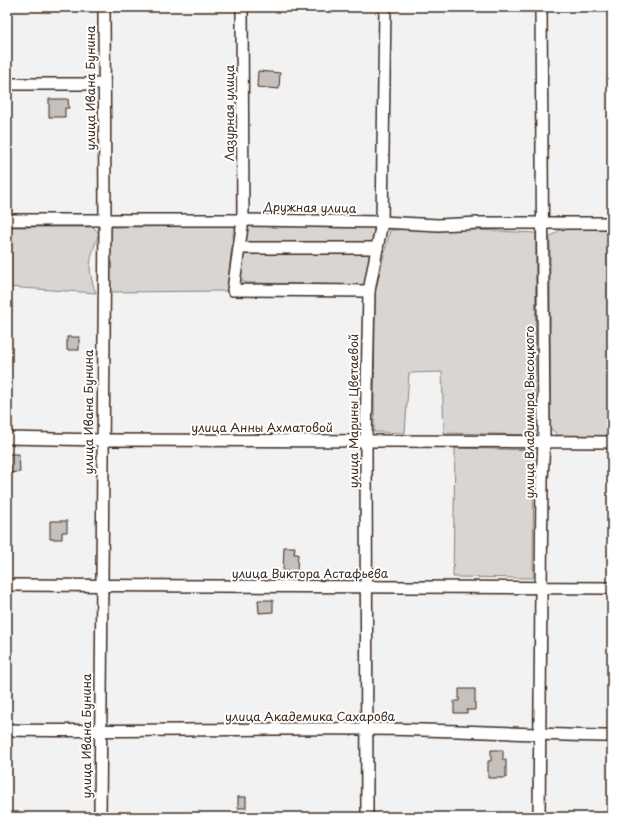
<svg xmlns="http://www.w3.org/2000/svg" width="619" height="824" viewBox="0 0 619 824" font-family="'Playpen Sans',sans-serif">
<rect width="100%" height="100%" fill="#f3f2f2"/>
<filter id="ink" filterUnits="userSpaceOnUse"><feTurbulence type="fractalNoise" baseFrequency=".025" numOctaves="2"/><feDisplacementMap in="SourceGraphic" scale="8" xChannelSelector="R" yChannelSelector="G"/><feConvolveMatrix kernelMatrix="1 2 1 2 8 2 1 2 1" color-interpolation-filters="sRGB"/></filter>
<g filter="url(#ink)">
<g fill="#d8d5d2" stroke="#8a8078">
<polygon points="248,225 375,226 365,285 248,283 240,280"/>
<polygon points="234,226 227,291 109,292 111,227"/>
<polygon points="565,226 612,228 612,437 560,437 550,428 550,237"/>
<path d="M7,227H93L99,233C90,259 86,267 96,293L7,287Z"/>
<polygon points="438,228 536,233 535,435 444,433 442,372 409,373 405,433 374,432 375,292 390,230"/>
<polygon points="455,448 534,450 533,578 453,577"/>
</g>
<g fill="#c6c0bd" stroke="#3b2a1e">
<polygon points="258,71 280,73 279,89 257,87"/>
<polygon points="49,99 68,99 69,108 65,108 65,117 49,117"/>
<rect x="67" y="337" width="12" height="13"/>
<polygon points="7,454 19,454 20,472 7,473"/>
<polygon points="50,521 67,521 67,532 62,532 62,539 50,539"/>
<polygon points="284,547 295,547 294,554 298,554 297,572 283,571"/>
<polygon points="258,600 273,600 273,612 259,613"/>
<polygon points="459,689 475,689 475,710 467,710 467,713 454,713 454,701 459,701"/>
<polygon points="491,750 503,750 503,760 506,760 506,778 488,778 488,761 491,761"/>
<rect x="238" y="797" width="8" height="11"/>
</g>
<g fill="none" stroke-linecap="round" stroke-linejoin="round">
<defs>
<g id="minor">
<polyline points="242,7 243,220 233,290 369,291"/>
<polyline points="7,84 104,84"/>
<polyline points="7,220 243,220 382,222 438,225 479,223 612,223"/>
<polyline points="239,248 377,248"/>
<polyline points="7,438 102,440 612,442"/>
<polyline points="7,585 612,588"/>
<path d="M7,730C127,732 246,728 366,729C448,729 530,735 612,736"/>
<polyline points="100,817 105,220 104,7"/>
<polyline points="367,817 366,441 369,291 382,222 385,7"/>
<polyline points="539,817 542,479 544,442 541,7"/>
</g>
</defs>
<use href="#minor" stroke="#3b2a1e" stroke-width="14"/>
<use href="#minor" stroke="#fff" stroke-width="11"/>
</g>
</g>
<g text-anchor="middle" stroke-width="4" stroke-linejoin="round" paint-order="stroke">
<g font-size="12" fill="#3b2a1e" stroke="#fff">
<text transform="translate(91 88) rotate(-90)" y="4">улица Ивана Бунина</text>
<text transform="translate(230 113) rotate(-90)" y="4">Лазурная улица</text>
<text transform="translate(310 208) rotate(1)" y="4">Дружная улица</text>
<text transform="translate(354 411) rotate(-90)" y="4">улица Марины Цветаевой</text>
<text transform="translate(89 412) rotate(-90)" y="4">улица Ивана Бунина</text>
<text transform="translate(530 412) rotate(-90)" y="4">улица Владимира Высоцкого</text>
<text x="262" y="432">улица Анны Ахматовой</text>
<text x="310" y="578">улица Виктора Астафьева</text>
<text x="310" y="721">улица Академика Сахарова</text>
<text transform="translate(87 736) rotate(-90)" y="4">улица Ивана Бунина</text>
</g>
</g>
<rect width="619" height="824" fill="none" stroke="#fff" stroke-width="24"/>
<rect x="12" y="12" width="595" height="800" fill="none" stroke="#3b2a1e" stroke-width="1.5" filter="url(#ink)"/>
</svg>
